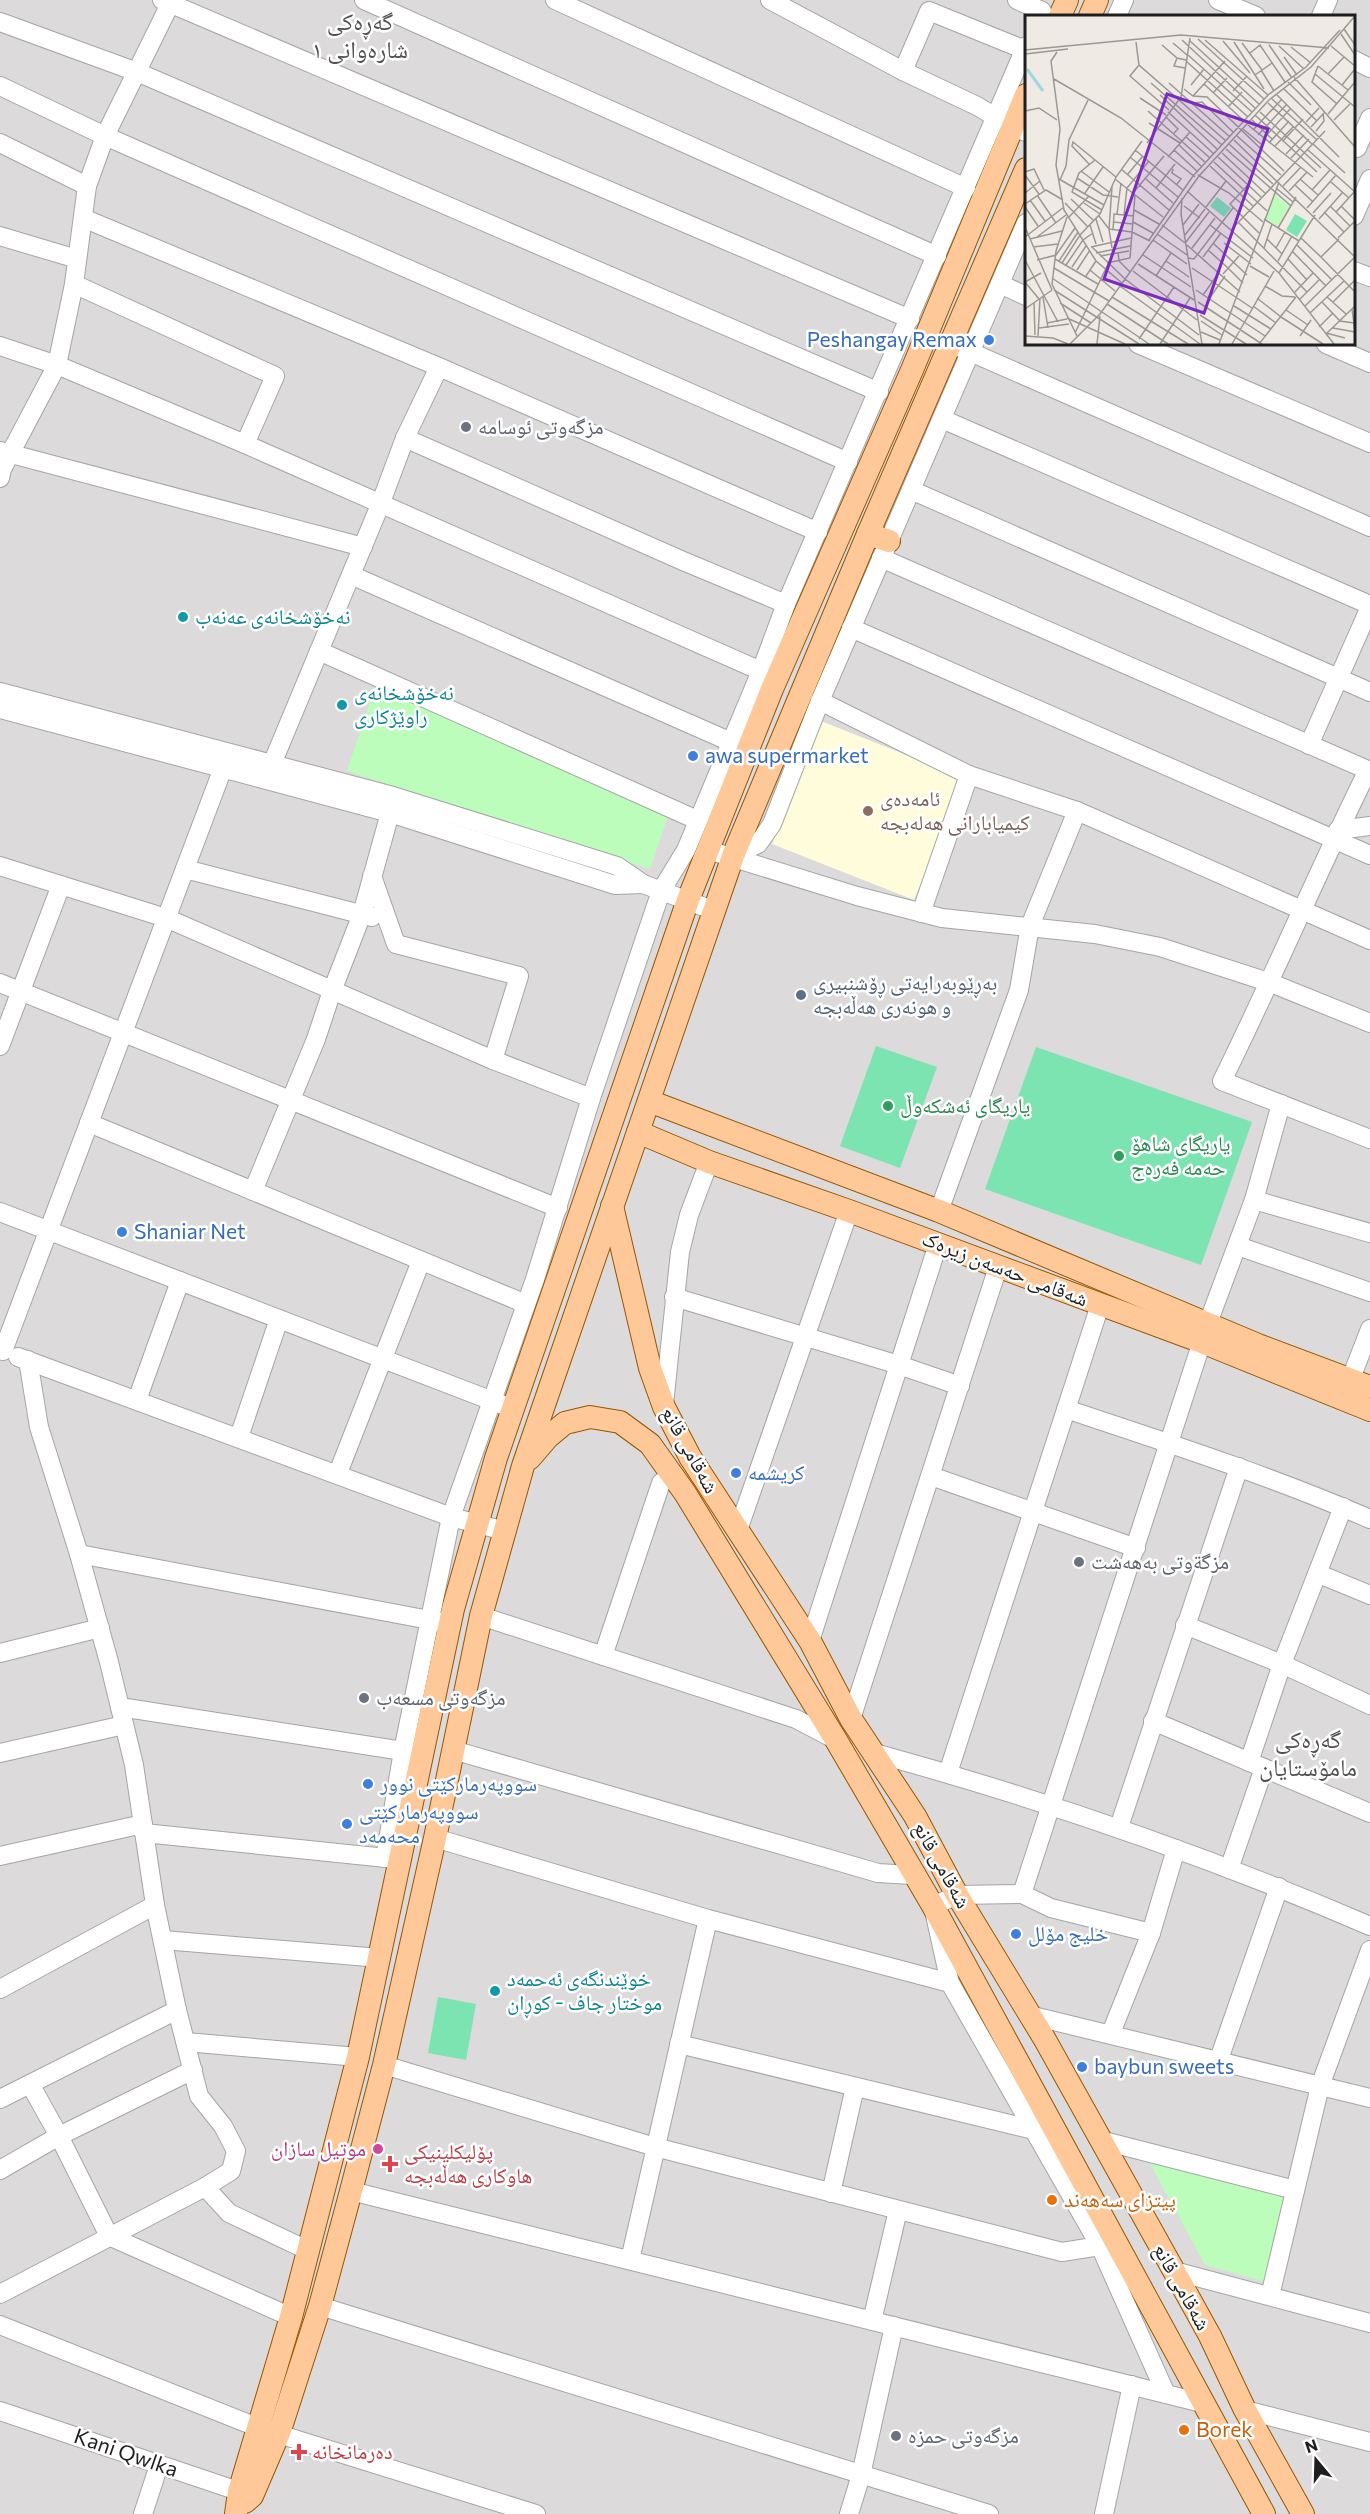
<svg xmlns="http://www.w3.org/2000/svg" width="1370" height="2514" viewBox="0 0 1370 2514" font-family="Commissioner,'Noto Naskh Arabic',sans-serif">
<rect width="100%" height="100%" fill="#efeae3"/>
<path fill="#dcdada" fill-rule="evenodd" d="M0,0H1370V2514H0ZM1026,16H1354V344H1026Z"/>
<polygon fill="#fffcdc" points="821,721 964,778 914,900 772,844"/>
<g fill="#bdfdbc">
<polygon points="375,687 668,816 650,869 347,771"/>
<polygon points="1147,2158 1287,2194 1266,2282 1205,2265"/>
</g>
<g fill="#7be4b1">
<polygon points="876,1046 937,1067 900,1168 840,1146"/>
<polygon points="1036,1047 1252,1122 1201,1265 985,1189"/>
<polygon points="438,1997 476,2004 466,2060 428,2053"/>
</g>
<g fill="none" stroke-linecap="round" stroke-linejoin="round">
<defs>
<g id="minor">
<polyline points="162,0 910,319"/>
<polyline points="364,0 937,256"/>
<polyline points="555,0 966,188"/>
<polyline points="770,0 903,71 977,106 1012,127 1026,132"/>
<polyline points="1017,0 1042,11"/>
<polyline points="1218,0 1256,16"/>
<polyline points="1117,16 1124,0"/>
<polyline points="1321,16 1328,0"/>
<polyline points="0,22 137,72 879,392"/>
<polyline points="1354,60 1370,68"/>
<polyline points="903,71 929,11 1025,50"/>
<polyline points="0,86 105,136 848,462"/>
<polyline points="0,143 87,186"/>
<polyline points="1357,148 1370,118"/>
<polyline points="1354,216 1370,179"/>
<polyline points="83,218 439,367 818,532"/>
<polyline points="0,236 77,259"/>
<polyline points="1354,271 1370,277"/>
<polyline points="74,284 275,376 245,444"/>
<polyline points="1000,284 1026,296"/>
<polyline points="1138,344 1370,443"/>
<polyline points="1326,344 1370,363"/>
<polyline points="0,346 57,365 245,444 761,671"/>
<polyline points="959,347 1370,527"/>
<polyline points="942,419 1370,605"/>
<polyline points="405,438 683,561 786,604"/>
<polyline points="0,451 363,547"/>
<polyline points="0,478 2,469 57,365 74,284 87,186 105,136 172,0"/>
<polyline points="911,490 1370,692"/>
<polyline points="881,558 1370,771"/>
<polyline points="351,575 731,742"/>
<polyline points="851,628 1370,855"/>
<polyline points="319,651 697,820"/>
<polyline points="0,692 393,796 617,866 643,884 715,911"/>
<polyline points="820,701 969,775 1077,811 1370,940"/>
<polyline points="0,709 390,813 615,885 643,884"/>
<polyline points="1309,745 1370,607"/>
<polyline points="272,764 380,505 405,438 439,367"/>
<path d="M1368,770C1317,873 1273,978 1222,1081L1370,1139"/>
<polyline points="1338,830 1370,826"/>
<polyline points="708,850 857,896 942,918 1095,934 1160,947 1271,983 1370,1023"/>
<polyline points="733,856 758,844 772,824 820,701 1026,223"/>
<polyline points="0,866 166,918 493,1060 591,1098"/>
<polyline points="185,869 372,917"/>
<polyline points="372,876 396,944 519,976 493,1060"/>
<polyline points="921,913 969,775"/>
<polyline points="0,983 558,1208"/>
<polyline points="0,1046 61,885"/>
<polyline points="89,1123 526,1304"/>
<polyline points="253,1191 316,1039 332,991 362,914 390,813"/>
<polyline points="1254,1200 1370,1233"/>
<polyline points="939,1211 1019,990 1030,926 1077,811"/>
<polyline points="0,1212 503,1405"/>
<polyline points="1238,1246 1370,1292"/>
<polyline points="674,1297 899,1365 960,1386"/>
<polyline points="3,1351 223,768"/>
<polyline points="18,1357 451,1517 505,1531"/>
<polyline points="1346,1391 1370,1329"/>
<polyline points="137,1400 180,1281"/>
<polyline points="664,1404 680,1252 689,1215 709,1162"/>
<path d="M1066,1409C1168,1443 1271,1476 1370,1519"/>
<polyline points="239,1437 279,1319"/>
<polyline points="338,1473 421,1261"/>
<polyline points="931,1476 1136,1548"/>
<polyline points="738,1530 849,1211"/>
<polyline points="79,1554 440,1622"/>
<polyline points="1319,1574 1370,1595"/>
<polyline points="481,1616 796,1719 836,1740"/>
<polyline points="1185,1625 1282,1664 1370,1705"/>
<polyline points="810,1641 938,1244"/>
<polyline points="0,1653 100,1628"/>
<polyline points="603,1656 661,1483 672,1473"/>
<polyline points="120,1707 403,1751"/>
<polyline points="851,1719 998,1267"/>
<polyline points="1153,1721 1370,1813"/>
<polyline points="453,1750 878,1873 912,1875"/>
<path d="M871,1752C1042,1799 1208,1856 1370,1926"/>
<polyline points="0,1753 124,1725"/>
<polyline points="1249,1762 1282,1664 1343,1507"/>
<polyline points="948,1773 1100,1305"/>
<polyline points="1119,1827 1239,1467"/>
<polyline points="144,1833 396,1859"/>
<polyline points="435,1838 708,1919 950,1983"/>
<polyline points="0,1856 143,1824"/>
<polyline points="385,1858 403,1751 451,1517 535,1279 591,1098 661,891 686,850 761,671 786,604 1026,46"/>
<polyline points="1229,1869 1264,1768"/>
<polyline points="1022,1894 1051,1908 1151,1933"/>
<polyline points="163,1940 380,1958"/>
<polyline points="0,1989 155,1905"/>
<polyline points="1029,2015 1370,2098"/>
<polyline points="1111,2033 1151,1933 1176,1849"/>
<polyline points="186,2042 358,2057"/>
<polyline points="679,2044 1034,2130"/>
<polyline points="1218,2062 1279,1887"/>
<polyline points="384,2065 655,2147 1062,2252 1100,2246"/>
<polyline points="30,2084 59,2136 109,2236 291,2317"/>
<polyline points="0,2099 177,2010"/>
<polyline points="1100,2140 1295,2190"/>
<polyline points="0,2170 59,2136 193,2070"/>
<polyline points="205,2187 229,2213 307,2250"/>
<polyline points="351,2191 1202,2403"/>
<polyline points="831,2193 855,2087"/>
<polyline points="630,2260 708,1919"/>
<polyline points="1174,2271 1370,2323"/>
<polyline points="0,2294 205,2187 231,2171 236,2151 223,2126 199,2096 177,2010 155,1905 134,1765 109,1662 79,1554 39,1427 28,1360"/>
<polyline points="1270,2296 1320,2086 1370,1950"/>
<polyline points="320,2306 989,2514"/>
<polyline points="872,2321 898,2210"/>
<polyline points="0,2325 259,2428 536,2514"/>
<polyline points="1166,2394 1100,2246 950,1983 933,1906 957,1895 1022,1894 1208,1323 1254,1200 1281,1104"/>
<polyline points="1245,2410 1370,2442"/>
<polyline points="0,2411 250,2495"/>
<polyline points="143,2514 159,2465"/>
<polyline points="849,2514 861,2475 894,2326"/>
<polyline points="1104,2514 1132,2385"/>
</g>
<g id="major">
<polyline points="1060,16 1067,0"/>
<polyline points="1090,16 1097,0"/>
<polyline points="868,534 889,541"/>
<polyline points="649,1101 939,1211 1258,1345 1370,1387"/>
<polyline points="638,1132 709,1162 849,1211 1202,1342 1370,1410"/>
<polyline points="612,1206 650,1368 664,1407 690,1457 810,1641 851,1719 915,1816 957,1895 1044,2038 1174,2271 1210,2336 1245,2410 1303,2514"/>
<polyline points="530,1458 548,1437 565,1423 590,1417 620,1422 650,1444 685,1493 836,1740 933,1906 1264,2514"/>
<polyline points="245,2502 252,2496 279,2433 320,2306 351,2191 384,2065 435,1838 481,1616 523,1466 733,856 868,534 1026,169"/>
<polyline points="236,2514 239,2492 291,2317 358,2057 453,1609 496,1458 688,900 772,689 912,370 1026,95"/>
</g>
</defs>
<use href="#minor" stroke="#a5a5a5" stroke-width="20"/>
<use href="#major" stroke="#975600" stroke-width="24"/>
<use href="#minor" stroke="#fff" stroke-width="18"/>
<use href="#major" stroke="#ffc898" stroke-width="22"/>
</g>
<g fill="#3f7fe0" stroke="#fff" stroke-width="2">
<circle cx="989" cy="340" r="6"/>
<circle cx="693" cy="756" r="6"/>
<circle cx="122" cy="1232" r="6"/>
<circle cx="736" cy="1473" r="6"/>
<circle cx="368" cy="1784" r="6"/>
<circle cx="347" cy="1824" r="6"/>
<circle cx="1016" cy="1934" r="6"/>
<circle cx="1082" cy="2067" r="6"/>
</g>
<g fill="#6b7280" stroke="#fff" stroke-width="2">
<circle cx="466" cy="427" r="6"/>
<circle cx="1079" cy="1562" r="6"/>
<circle cx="364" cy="1698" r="6"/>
<circle cx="896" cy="2436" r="6"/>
</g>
<g fill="#0f9aa8" stroke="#fff" stroke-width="2">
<circle cx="183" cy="617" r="6"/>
<circle cx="342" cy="705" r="6"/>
<circle cx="495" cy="1991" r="6"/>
</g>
<circle fill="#8d6e63" stroke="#fff" stroke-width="2" cx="868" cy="811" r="6"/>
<circle fill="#5c6f8a" stroke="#fff" stroke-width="2" cx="801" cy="995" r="6"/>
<g fill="#2e9e5b" stroke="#fff" stroke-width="2">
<circle cx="888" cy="1106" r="6"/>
<circle cx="1119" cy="1156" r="6"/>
</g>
<circle fill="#d1479c" stroke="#fff" stroke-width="2" cx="378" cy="2149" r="6"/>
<g fill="#e0444e" stroke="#fff" stroke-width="2">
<path d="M387 2155h6v6h6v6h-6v6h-6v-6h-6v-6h6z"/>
<path d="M296 2443h6v6h6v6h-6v6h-6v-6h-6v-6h6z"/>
</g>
<g fill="#e8710a" stroke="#fff" stroke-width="2">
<circle cx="1052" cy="2200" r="6"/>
<circle cx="1184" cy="2430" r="6"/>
</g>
<g text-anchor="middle" stroke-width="5" stroke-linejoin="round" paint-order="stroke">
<g font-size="21" fill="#366cbe" stroke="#fff" text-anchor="start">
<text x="977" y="347" text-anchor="end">Peshangay Remax</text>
<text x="705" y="763">awa supermarket</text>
<text x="134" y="1239">Shaniar Net</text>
<text x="748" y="1480">کریشمە</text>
<text x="380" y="1791">سووپەرمارکێتی نوور</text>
<text x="359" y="1819">سووپەرمارکێتی<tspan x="359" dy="24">محەمەد</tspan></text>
<text x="1028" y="1941">خلیج مۆلل</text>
<text x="1094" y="2074">baybun sweets</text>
</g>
<g font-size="21" fill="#5b616d" stroke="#fff" text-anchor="start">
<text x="478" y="434">مزگەوتی ئوسامە</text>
<text x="1091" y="1569">مزگةوتى بەھەشت</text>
<text x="376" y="1705">مزگەوتی مسعەب</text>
<text x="908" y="2443">مزگەوتی حمزە</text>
</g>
<g font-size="21" fill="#0d838f" stroke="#fff" text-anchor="start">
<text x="195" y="624">نەخۆشخانەی عەنەب</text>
<text x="354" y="700">نەخۆشخانەی<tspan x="354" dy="24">راوێژکاری</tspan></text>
<text x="507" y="1986">خوێندنگەی ئەحمەد<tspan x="507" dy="24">موختار جاف - کوڕان</tspan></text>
</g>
<g font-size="21" fill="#785e54" stroke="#fff" text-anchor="start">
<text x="880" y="806">ئامەدەی<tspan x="880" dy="24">کیمیابارانی هەلەبجە</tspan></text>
</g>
<g font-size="21" fill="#4e5e75" stroke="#fff" text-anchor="start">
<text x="813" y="990">بەڕێوبەرایەتی ڕۆشنبیری<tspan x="813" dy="24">و هونەری هەڵەبجە</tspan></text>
</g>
<g font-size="21" fill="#27864d" stroke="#fff" text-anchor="start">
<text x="900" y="1113">یاریگای ئەشکەوڵ</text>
<text x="1131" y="1151">یاریگای شاهۆ<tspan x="1131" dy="24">حەمە فەرەج</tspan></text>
</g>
<g font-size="21" fill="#1e1e1e" stroke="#fff">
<text transform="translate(1005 1269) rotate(21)" y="7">شەقامی حەسەن زیرەک</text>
<text transform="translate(690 1450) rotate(61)" y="7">شەقامی قانع</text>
<text transform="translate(942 1865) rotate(61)" y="7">شەقامی قانع</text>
<text transform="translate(1182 2287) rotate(61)" y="7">شەقامی قانع</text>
<text transform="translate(126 2453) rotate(19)" y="7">Kani Qwlka</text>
</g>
<g font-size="21" fill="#b23c85" stroke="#fff" text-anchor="end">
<text x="366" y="2156">موتيل سازان</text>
</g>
<g font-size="21" fill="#be3a42" stroke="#fff" text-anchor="start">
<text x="404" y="2159">پۆلیکلینیکی<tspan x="404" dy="24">هاوکاری هەڵەبجە</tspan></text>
<text x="312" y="2459">دەرمانخانە</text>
</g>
<g font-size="21" fill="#c56008" stroke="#fff" text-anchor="start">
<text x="1064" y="2207">پیتزای سەهەند</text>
<text x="1196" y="2437">Borek</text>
</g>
<g font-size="24" fill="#515151" stroke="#fff">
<text x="360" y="30">گەڕەکی<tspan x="360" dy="28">شارەوانی ١</tspan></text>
<text x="1308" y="1748">گەڕەکی<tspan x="1308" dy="28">مامۆستایان</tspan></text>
</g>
</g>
<g transform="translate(1025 15)">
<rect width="330" height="330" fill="#efeae3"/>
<path d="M250,180L264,191L253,211L240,204Z" fill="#bdfdbc"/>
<path d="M192,182L206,193L199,202L185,191ZM270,199L282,206L272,222L261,215Z" fill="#7be4b1"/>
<path fill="none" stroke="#a0d8e0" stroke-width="3" d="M2,54L18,76"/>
<path fill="none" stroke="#9b9894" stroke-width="1.5" d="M319,14L330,30M316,19L330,40M173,24L239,84M157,25L230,93M180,25L243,80M165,26L234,89M198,26L225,58M111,27L114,50L201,126M209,27L239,74M148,28L162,40M217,28L237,55M137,30L152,43L161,45M244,30L267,63M254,31L279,54M306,31L330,51M266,32L286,48M0,35L156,20L304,33M32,37L26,46L35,114L31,150L39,195L71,246L97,268M225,38L235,30L260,67M0,39L43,34M163,40L227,97M259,42L272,60M152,43L149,51L160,53M161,46L223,102M114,50L105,61L144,95M293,51L287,67L312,89M293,51L323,75M236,55L249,76M290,59L330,92M303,59L319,42M230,60L247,48M269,62L330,132M29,64L96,103L170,162M263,67L286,90M126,68L197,130M144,68L205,122M179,69L219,106M166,70L179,54M317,70L330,54M159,74L168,81L182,82L259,156M259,74L292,106M208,76L222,61M188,78L202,63M135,80L193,135M252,80L314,142M168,81L200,46M115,83L141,100M247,84L292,125M169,88L177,87L208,117M243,88L288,130M203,92L217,77M0,96L14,93L32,105M123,96L181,148M143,97L189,139M235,97L296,153M303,99L330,67M230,100L292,157M141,102L153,114L149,118M227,105L247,124M309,105L325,89M281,107L294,93M124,108L155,128M223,110L288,162M286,112L299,98M218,114L236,129M228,115L257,84M291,116L299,106L298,98M233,120L262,89M212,121L256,160M161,122L185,143M238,124L266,93M209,125L330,242M258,126L278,104M122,128L156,82L165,23M244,128L264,106M204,129L248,169M288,129L320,158M154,130L177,152M250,131L268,112M201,134L266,191M110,135L158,175M149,135L173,157M283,135L330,177M197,138L240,178M261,139L279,120M105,142L153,182M143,142L165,117M193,142L236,182M266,143L284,124M70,145L54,158L47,177L77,195M189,147L242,196M64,149L47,131L48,127L91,162M185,151L228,191M96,154L144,195M148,154L147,158L156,164L152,169M56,156L84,177M0,157L9,154L19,175M0,160L14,179M102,160L118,141M173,160L204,178L238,207M52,163L78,180L93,182M34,164L79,190M90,164L138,202M121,164L148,188M275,164L293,180M35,165L41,151L44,125L63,85M306,167L324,183M223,170L205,189L234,218M270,170L288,187M258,171L276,152M131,173L150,149M251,173L268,187M287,175L305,155M162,176L254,258L309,329M264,176L282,157M0,178L15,166M60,178L78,152M108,178L139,141M12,180L31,208M157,183L156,199L177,329M46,184L69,206M5,185L20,206M40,188L63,212M59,188L75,199M0,189L21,175L38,185M159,191L175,203M305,191L325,211M316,191L330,205M0,192L13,211M181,192L201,166M282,193L311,160M109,195L134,209M299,197L319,217M311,197L330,176M288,198L306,178M92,199L96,168M99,200L102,173L124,146M74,201L84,214L107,217M42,202L31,236L27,269L52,321M43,203L64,181M71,204L78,227M239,204L274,226M294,204L318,177M88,207L108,209M108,207L128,218M213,207L282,277M65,210L71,229M137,210L160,228M158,210L174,189M185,210L228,243M0,212L27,275M253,213L271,182M88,215L89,199L109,201M206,215L300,116M107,217L125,226M132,219L162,240M160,220L180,194M0,222L39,192M12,222L41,200M276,223L296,242L314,224M313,223L330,206M5,224L37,216M242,224L257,239M124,225L168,161L243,80L281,52L315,15M128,225L162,249M161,227L184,197M188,228L222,260M199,228L226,249M162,230L215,277M272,230L307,265M8,232L33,229M66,232L106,223M67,232L100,264L174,320M87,233L84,214L87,172M167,233L190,203M239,233L247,209M251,233L260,217M183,235L203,253M93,237L94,246L105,257M268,237L301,271M71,238L105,231M118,240L166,272M75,241L104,236M178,242L196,218M296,242L330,277M163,243L169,244L208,193M30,244L73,269M263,244L282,265M0,245L33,307M12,245L31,240L50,213M34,246L53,217M141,246L164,262M253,246L267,221M37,248L55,220L75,199L91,162L117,126M82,248L105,243L110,180M113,249L169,285M41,250L58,225L68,218M225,251L244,262M47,252L61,231M29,253L84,286M167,253L227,293M203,253L218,268M52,255L65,235M65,255L90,276M108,256L172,305M254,258L290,200M198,259L214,241M61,261L71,246M131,261L146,238M27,263L124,329M0,267L14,284M0,267L16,258M95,271L175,329M240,271L257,281L270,282M29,275L114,329M171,275L240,321M270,277L288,258M178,280L195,256M18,282L23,313M87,282L163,329M302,282L321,299M232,283L256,302M184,284L200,261M275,284L294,265M173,287L237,329M297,287L315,306L329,308M308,287L330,265M9,288L10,320M35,288L66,308M82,289L143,329M209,291L246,314M228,291L251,308M280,291L330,242M0,294L27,275M327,294L330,316M261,295L283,310M285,298L319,266M175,300L221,329M256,302L298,329M42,303L100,329M176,306L197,320M22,308L42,304M294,312L308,298M14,313L44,309M308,313L330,317M176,317L195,325M50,318L83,249M301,318L320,323M301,319L330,291M0,321L28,323L43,329M13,321L15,283M275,321L286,305M114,324L149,272M45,329L75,299L174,161L244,85L286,52L330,1M72,329L75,301M135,329L165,283M194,329L254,167M207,329L249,256M234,329L271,282"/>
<path fill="#7b2cbf" fill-opacity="0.15" stroke="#7b2cbf" stroke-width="3" d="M142,79L243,114L179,298L79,264Z"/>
<rect width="330" height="330" fill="none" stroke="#1e1e1e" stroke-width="3"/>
</g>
<g transform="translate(1316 2460) rotate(341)" stroke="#ffffff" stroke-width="4.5" paint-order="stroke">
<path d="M0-4.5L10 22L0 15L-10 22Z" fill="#1e1e1e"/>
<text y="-9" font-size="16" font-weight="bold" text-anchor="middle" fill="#1e1e1e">N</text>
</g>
</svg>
